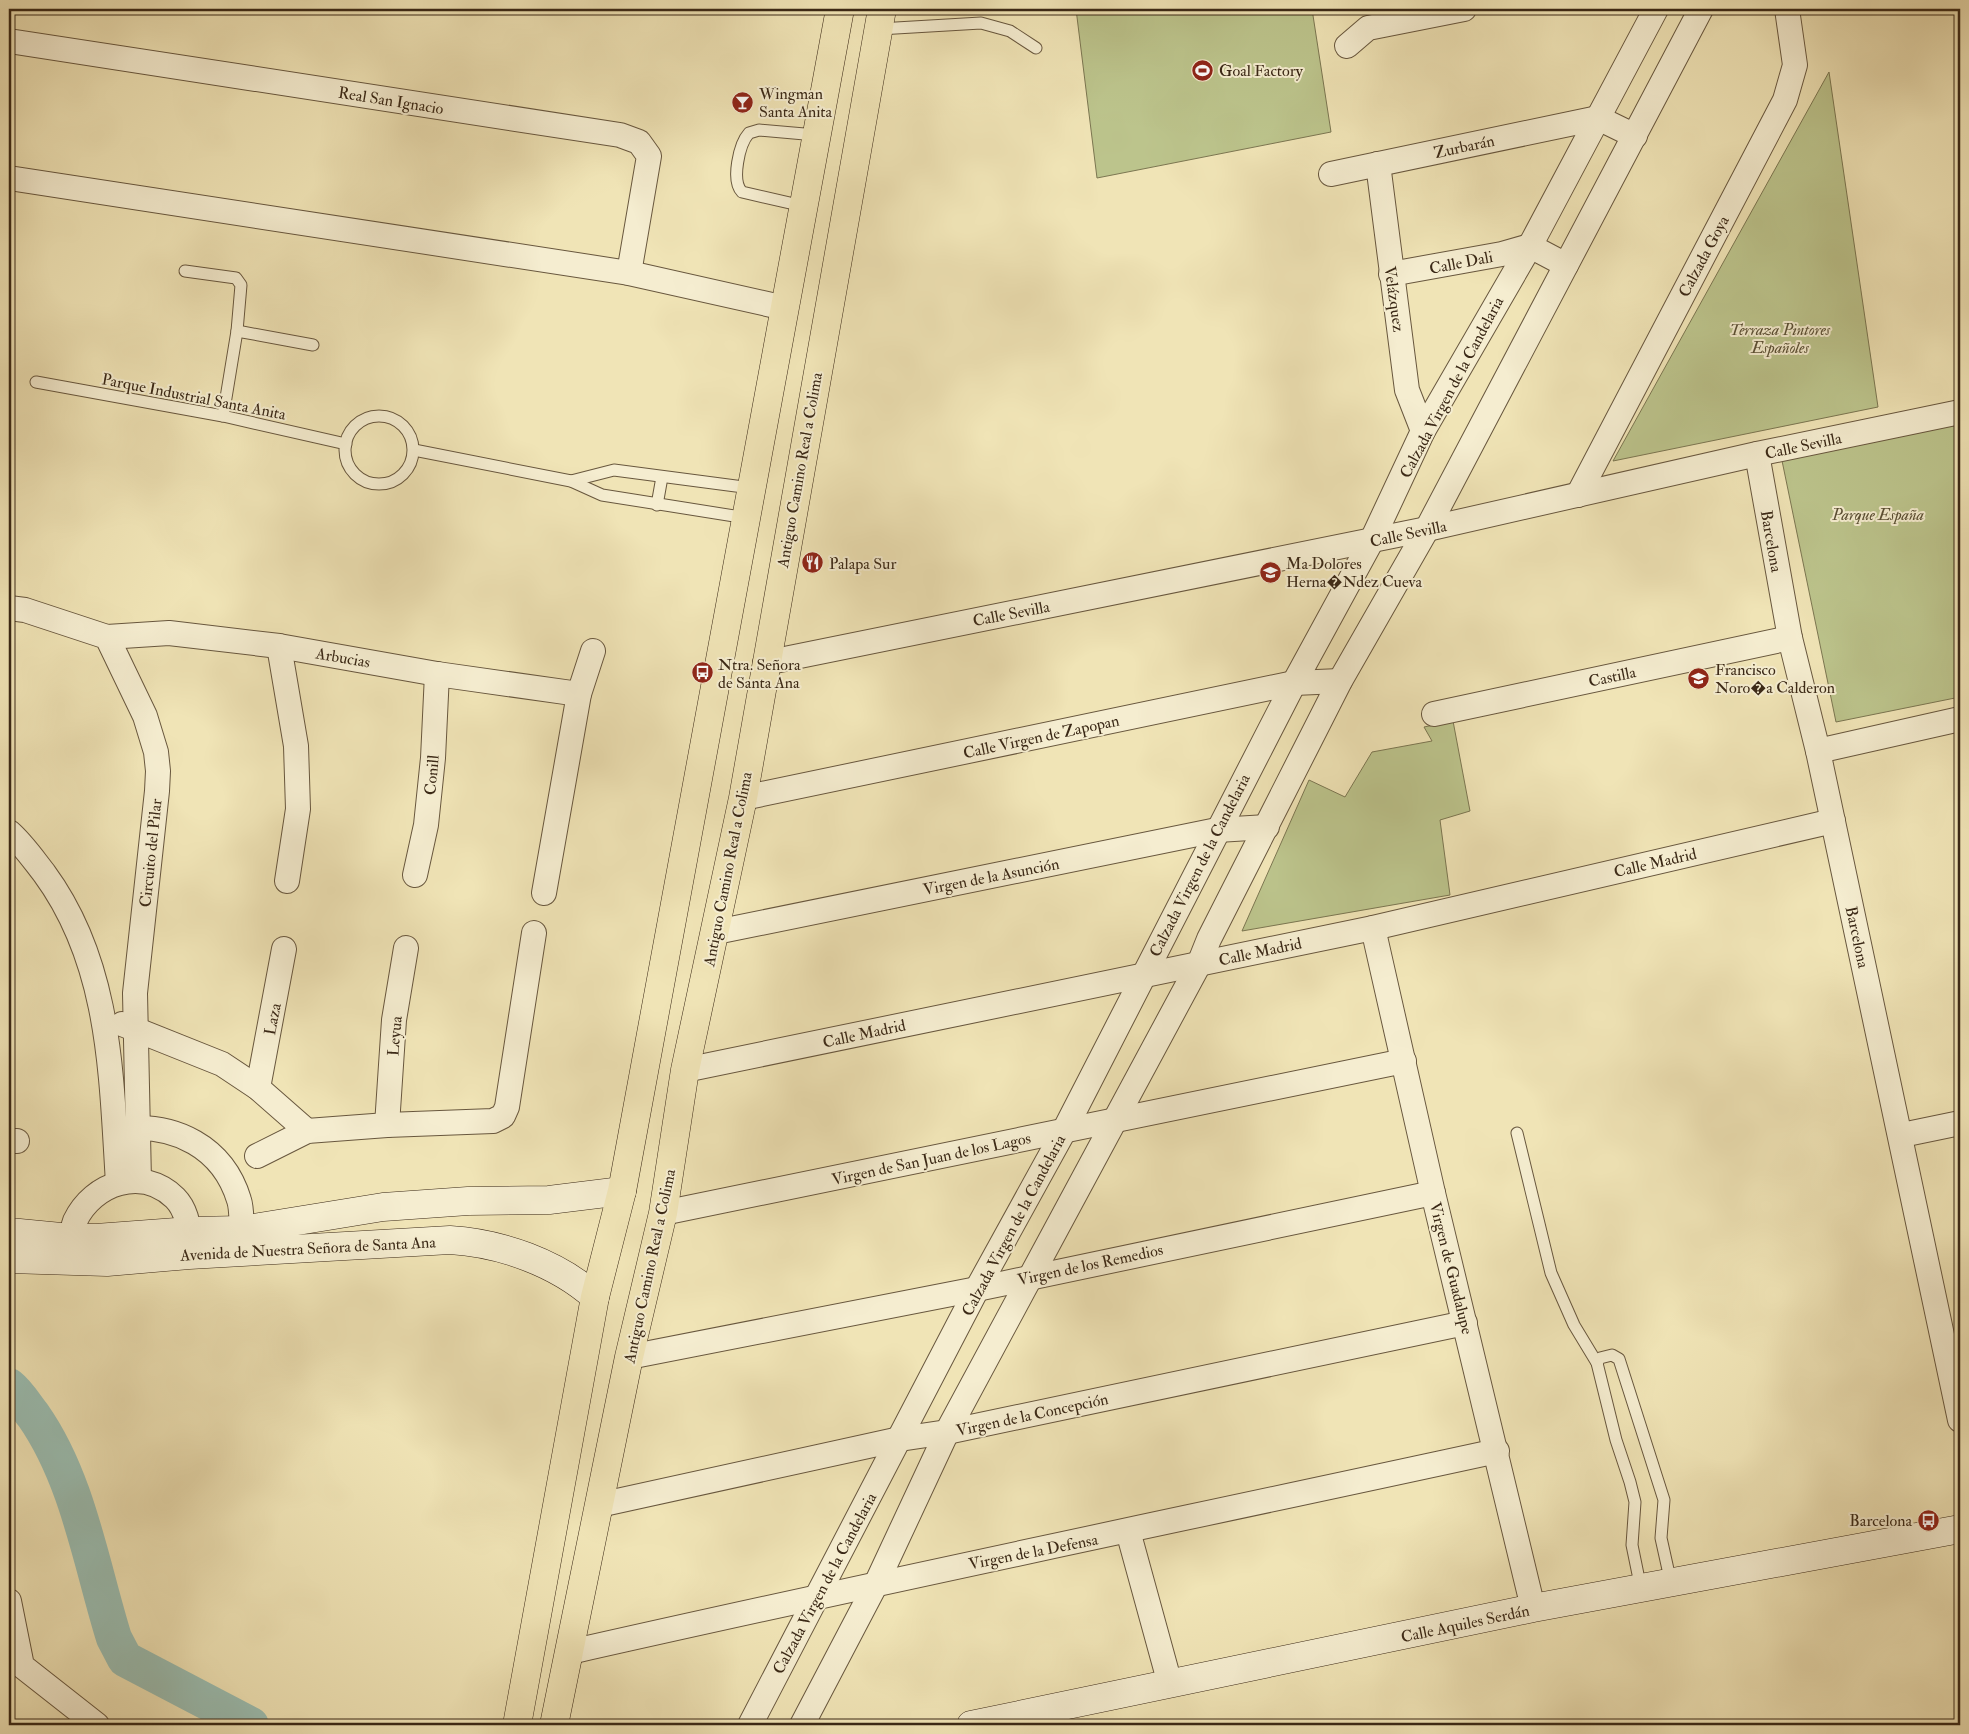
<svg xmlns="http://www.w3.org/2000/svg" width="1969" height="1734" viewBox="0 0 1969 1734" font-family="'IM FELL Double Pica',serif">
<rect width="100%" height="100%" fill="#f0e4b6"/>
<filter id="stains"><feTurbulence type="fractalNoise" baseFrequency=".004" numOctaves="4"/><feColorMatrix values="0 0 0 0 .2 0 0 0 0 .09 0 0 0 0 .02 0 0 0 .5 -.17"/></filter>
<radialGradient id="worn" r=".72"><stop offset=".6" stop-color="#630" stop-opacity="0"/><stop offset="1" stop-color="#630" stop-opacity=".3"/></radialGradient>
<g fill="#bcc48c" stroke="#7b7651">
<polygon points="1076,9 1312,9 1331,132 1097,178"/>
<polygon points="1829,72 1878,407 1613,461"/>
<polygon points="1960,416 1960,697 1836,722 1780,451"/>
<polygon points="1453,721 1470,811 1440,820 1450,895 1242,931 1309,780 1345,797 1372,752 1432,741 1424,727"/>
</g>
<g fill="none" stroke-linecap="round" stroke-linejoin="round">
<path stroke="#9bbeb2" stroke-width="36" d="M9,1386C19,1394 25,1405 33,1415C78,1479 91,1564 114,1638L125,1659L251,1725"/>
<defs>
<g id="lane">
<polyline points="879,29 981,23 1010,31 1036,48"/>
<path d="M803,206L742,192C731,181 739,144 749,133L759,130L816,135"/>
<polyline points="185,271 236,278 241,285 237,331 223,416"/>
<polyline points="237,331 313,345"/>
<polyline points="36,382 223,416 346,444"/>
<circle cx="379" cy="450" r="34"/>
<polyline points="414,450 571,481 602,495 747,518"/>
<polyline points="571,481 614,470 751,488"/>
<polyline points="657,505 662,477"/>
<polyline points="1517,1133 1551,1273 1574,1325 1597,1363 1616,1440 1630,1482 1635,1502 1632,1545 1641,1589"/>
<polyline points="1597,1363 1600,1358 1612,1355 1619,1359 1664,1500 1661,1538 1671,1583"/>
</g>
<g id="street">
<polyline points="9,41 620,135 639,142 649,156 629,273"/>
<polyline points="1347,46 1368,28 1464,9"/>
<polyline points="1378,164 1407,390 1423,431"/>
<polyline points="1331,174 1598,118 1635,136"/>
<polyline points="9,178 629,273 785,308"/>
<polyline points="1391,274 1502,254 1530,246 1566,265"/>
<polyline points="1757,454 1790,638 1818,751 1960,1420"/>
<polyline points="1578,495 1785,100 1795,65 1787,9"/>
<polyline points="9,608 25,610 107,637 145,716 156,752 158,771 157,791 135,993 139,1181"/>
<polyline points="107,637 169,633 279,646 437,674 579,694"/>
<polyline points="279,646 296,746 298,809 287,881"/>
<polyline points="765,663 1427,529 1757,454 1960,412"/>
<polyline points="1434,714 1790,638"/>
<polyline points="1818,751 1960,719"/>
<polyline points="743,798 1294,683 1340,681"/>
<path d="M9,832C22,843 33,859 44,873C111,964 111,1074 118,1183"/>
<polyline points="415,875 426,825 433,758 437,674"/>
<polyline points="544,893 579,694 593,651"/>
<polyline points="1373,928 1433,1193 1533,1608"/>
<polyline points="716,932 1217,830 1267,827"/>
<polyline points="122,1024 222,1064 258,1088 307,1131"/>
<polyline points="685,1070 1373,928 1833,821"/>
<polyline points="258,1088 284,949"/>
<polyline points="387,1125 394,1020 406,948"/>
<path d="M122,1129C175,1123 223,1147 239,1200C242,1209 241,1221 242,1230"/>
<polyline points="1902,1135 1960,1123"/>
<polyline points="9,1141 17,1141"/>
<polyline points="257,1156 307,1131 387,1125 493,1121 503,1116 507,1107 534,933"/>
<polyline points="663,1213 1404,1061"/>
<path d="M71,1255C72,1244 71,1231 75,1221C93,1183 142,1166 175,1198C188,1211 190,1231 190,1248"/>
<polyline points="629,1357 977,1289 1433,1193"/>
<polyline points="599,1505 900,1439 947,1432 1465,1323"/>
<polyline points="1128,1531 1170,1684"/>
<polyline points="9,1601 22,1666 97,1725"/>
<path d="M570,1652C878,1582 1188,1518 1497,1451"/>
<polyline points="750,1725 977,1289 1064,1131 1294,683 1372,540 1423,431 1530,246 1656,9"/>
<polyline points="802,1725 877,1582 947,1432 1199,964 1209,939 1340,681 1427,529 1701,9"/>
</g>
<g id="secondary">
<polyline points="9,1232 61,1237 96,1238 190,1231 242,1230 383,1207 468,1201 549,1200 622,1191"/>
<path d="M9,1259L107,1262L189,1255L450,1240C501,1243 557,1263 595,1297"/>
<polyline points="971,1725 1533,1608 1960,1529"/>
</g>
<g id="primary">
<polyline points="517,1725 595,1297 622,1191 840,9"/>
<polyline points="554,1725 629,1357 663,1213 685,1070 743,798 882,9"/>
</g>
</defs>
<use href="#lane" stroke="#68573e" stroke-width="13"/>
<use href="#street" stroke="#68573e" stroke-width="26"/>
<use href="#secondary" stroke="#3a2816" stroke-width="29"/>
<use href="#primary" stroke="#3a2816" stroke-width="29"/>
<use href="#lane" stroke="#f5edd0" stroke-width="11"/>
<use href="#street" stroke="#f5edd0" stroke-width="24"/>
<use href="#secondary" stroke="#f5edd0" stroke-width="28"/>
<use href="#primary" stroke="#f0e4b6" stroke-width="28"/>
</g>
<defs>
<symbol id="stadium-disc" viewBox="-11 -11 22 22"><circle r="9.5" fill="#8f2418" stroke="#f5edd0"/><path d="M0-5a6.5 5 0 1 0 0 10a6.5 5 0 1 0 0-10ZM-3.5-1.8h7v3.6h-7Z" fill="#fff"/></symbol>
<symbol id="bar-disc" viewBox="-11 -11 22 22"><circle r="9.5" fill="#8f2418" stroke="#f5edd0"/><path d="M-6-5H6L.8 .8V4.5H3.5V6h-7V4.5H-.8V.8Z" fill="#fff"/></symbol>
<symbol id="restaurant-disc" viewBox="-11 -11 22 22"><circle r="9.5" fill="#8f2418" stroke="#f5edd0"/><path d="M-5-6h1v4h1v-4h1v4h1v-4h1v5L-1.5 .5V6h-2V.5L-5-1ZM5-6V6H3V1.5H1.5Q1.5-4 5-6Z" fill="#fff"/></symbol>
<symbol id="school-disc" viewBox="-11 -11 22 22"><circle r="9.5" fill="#8f2418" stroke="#f5edd0"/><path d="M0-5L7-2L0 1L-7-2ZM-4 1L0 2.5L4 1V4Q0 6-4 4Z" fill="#fff"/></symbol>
<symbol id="bus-disc" viewBox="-11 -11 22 22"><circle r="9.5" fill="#8f2418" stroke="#f5edd0"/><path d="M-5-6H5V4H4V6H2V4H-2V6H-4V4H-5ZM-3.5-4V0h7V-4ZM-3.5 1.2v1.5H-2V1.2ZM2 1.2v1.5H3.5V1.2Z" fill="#fff"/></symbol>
</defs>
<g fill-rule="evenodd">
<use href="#stadium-disc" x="1190" y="58" width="25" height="25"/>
<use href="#bar-disc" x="730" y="90" width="25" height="25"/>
<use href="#restaurant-disc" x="800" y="550" width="25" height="25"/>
<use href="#school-disc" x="1258" y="560" width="25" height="25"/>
<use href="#bus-disc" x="690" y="660" width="25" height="25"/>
<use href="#school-disc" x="1686" y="666" width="25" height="25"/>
<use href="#bus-disc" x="1916" y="1508" width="25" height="25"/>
</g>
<g text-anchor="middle" stroke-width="4" stroke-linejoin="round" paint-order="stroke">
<g font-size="16" fill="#3a2816" stroke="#f5edd0" text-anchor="start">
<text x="1219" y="76">Goal Factory</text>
<text x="759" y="99">Wingman<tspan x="759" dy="18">Santa Anita</tspan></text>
<text x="829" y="569">Palapa Sur</text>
<text x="1286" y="569">Ma Dolores<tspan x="1286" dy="18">Herna�Ndez Cueva</tspan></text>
<text x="718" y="670">Ntra. Señora<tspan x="718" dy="18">de Santa Ana</tspan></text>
<text x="1715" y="675">Francisco<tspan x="1715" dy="18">Noro�a Calderon</tspan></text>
<text x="1912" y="1526" text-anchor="end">Barcelona</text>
</g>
<g font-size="16" fill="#3a2816" stroke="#f5edd0">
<text transform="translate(391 100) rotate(9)" y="6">Real San Ignacio</text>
<text transform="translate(1464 146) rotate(-12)" y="6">Zurbarán</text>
<text transform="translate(1703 256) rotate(-62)" y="6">Calzada Goya</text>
<text transform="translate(1461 262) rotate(-11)" y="6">Calle Dali</text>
<text transform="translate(1395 299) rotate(82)" y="6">Velázquez</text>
<text transform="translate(1451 387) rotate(-62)" y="6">Calzada Virgen de la Candelaria</text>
<text transform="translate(194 396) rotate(11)" y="6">Parque Industrial Santa Anita</text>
<text transform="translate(1803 445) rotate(-12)" y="6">Calle Sevilla</text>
<text transform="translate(799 470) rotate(-80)" y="6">Antiguo Camino Real a Colima</text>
<text transform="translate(1408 533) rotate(-12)" y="6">Calle Sevilla</text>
<text transform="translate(1772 541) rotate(80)" y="6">Barcelona</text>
<text transform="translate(1011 613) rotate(-11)" y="6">Calle Sevilla</text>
<text transform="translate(343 657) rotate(10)" y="6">Arbucias</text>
<text transform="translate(1612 676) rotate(-12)" y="6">Castilla</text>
<text transform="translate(1041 736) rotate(-12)" y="6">Calle Virgen de Zapopan</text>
<text transform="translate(431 775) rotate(-85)" y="6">Conill</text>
<text transform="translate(150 853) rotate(-84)" y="6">Circuito del Pilar</text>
<text transform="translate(1655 862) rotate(-13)" y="6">Calle Madrid</text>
<text transform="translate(1199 865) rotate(-63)" y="6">Calzada Virgen de la Candelaria</text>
<text transform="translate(727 869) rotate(-79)" y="6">Antiguo Camino Real a Colima</text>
<text transform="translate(991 876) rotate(-11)" y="6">Virgen de la Asunción</text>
<text transform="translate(1858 937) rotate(78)" y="6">Barcelona</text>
<text transform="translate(1260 951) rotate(-12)" y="6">Calle Madrid</text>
<text transform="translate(272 1019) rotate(-79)" y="6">Laza</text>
<text transform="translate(864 1033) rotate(-12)" y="6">Calle Madrid</text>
<text transform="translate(394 1036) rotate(-85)" y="6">Leyua</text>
<text transform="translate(931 1158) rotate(-12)" y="6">Virgen de San Juan de los Lagos</text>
<text transform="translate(1013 1225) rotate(-62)" y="6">Calzada Virgen de la Candelaria</text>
<text transform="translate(308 1248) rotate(-3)" y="6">Avenida de Nuestra Señora de Santa Ana</text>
<text transform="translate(1090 1264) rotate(-12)" y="6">Virgen de los Remedios</text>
<text transform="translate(649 1266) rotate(-78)" y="6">Antiguo Camino Real a Colima</text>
<text transform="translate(1452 1268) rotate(76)" y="6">Virgen de Guadalupe</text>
<text transform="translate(1032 1414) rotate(-12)" y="6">Virgen de la Concepción</text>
<text transform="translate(1033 1551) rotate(-11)" y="6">Virgen de la Defensa</text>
<text transform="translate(824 1583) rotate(-62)" y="6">Calzada Virgen de la Candelaria</text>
<text transform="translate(1465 1623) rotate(-12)" y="6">Calle Aquiles Serdán</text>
</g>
<g font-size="16" font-style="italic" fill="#5a4f34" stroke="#f5edd0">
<text x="1780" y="335">Terraza Pintores<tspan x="1780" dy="18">Españoles</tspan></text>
<text x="1878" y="520">Parque España</text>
</g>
</g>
<rect width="1969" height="1734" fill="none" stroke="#f0e4b6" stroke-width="30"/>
<rect x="10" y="10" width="1949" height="1714" fill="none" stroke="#3a2816" stroke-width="2.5"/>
<rect x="15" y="15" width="1939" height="1704" fill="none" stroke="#3a2816"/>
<rect width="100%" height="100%" filter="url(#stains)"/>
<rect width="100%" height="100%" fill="url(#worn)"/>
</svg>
